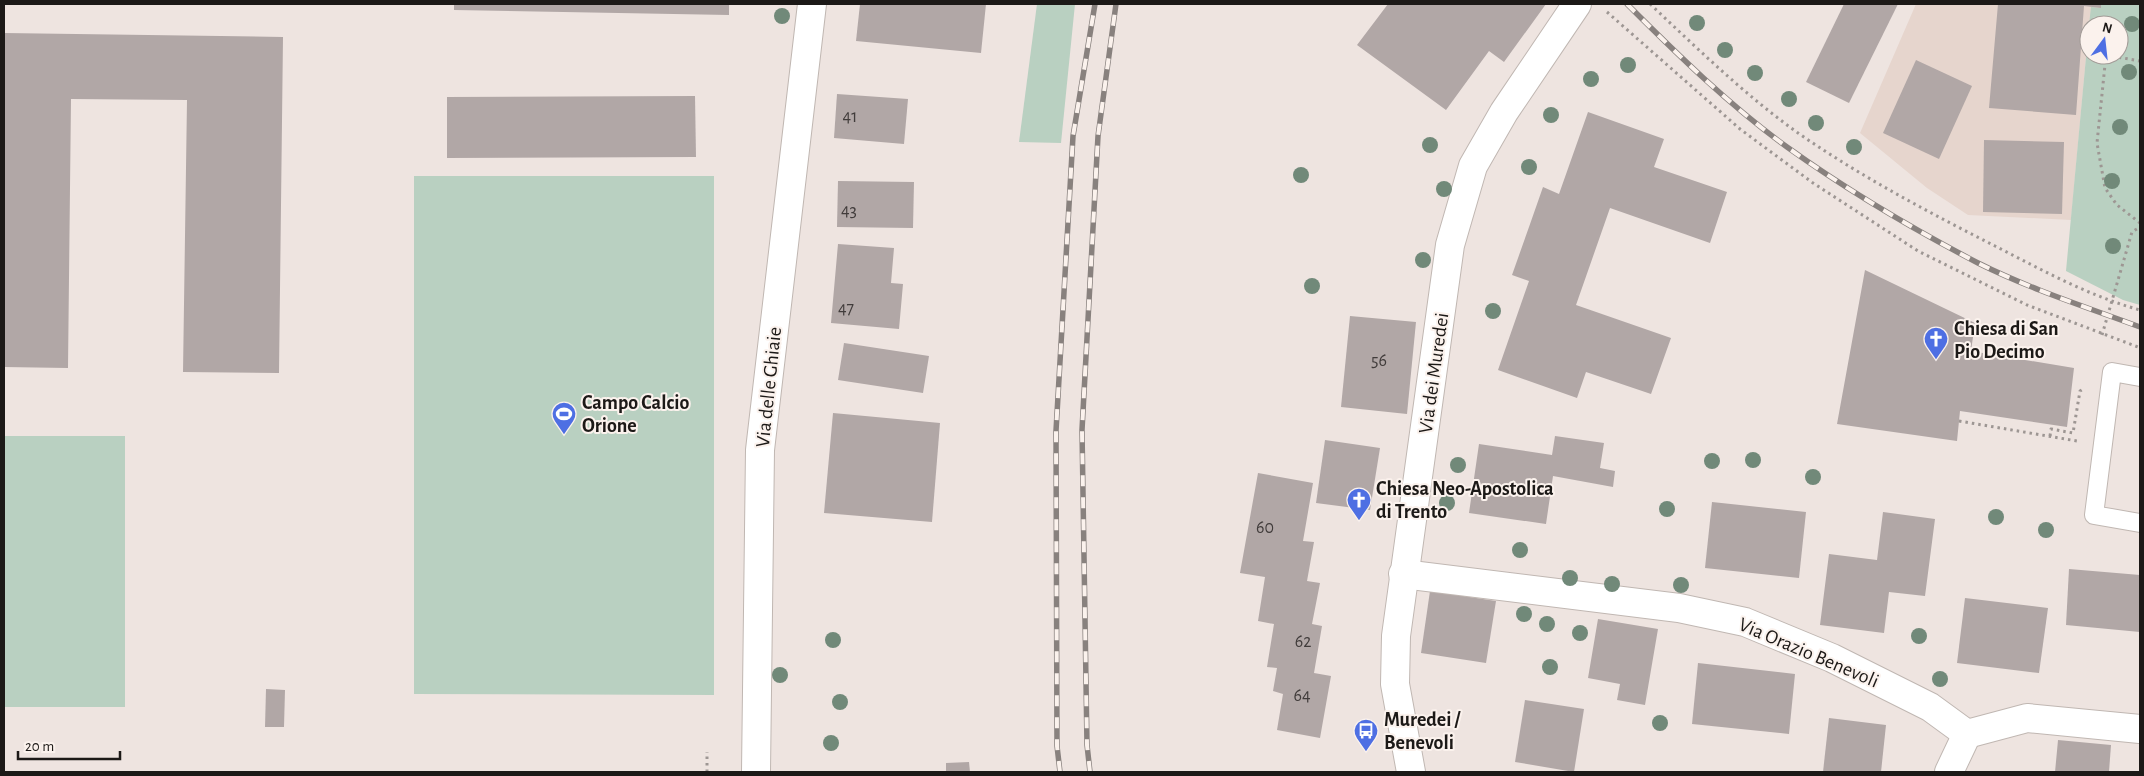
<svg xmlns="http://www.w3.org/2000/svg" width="2144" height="776" viewBox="0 0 2144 776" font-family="'Alegreya Sans',sans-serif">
<rect width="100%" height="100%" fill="#eee4e0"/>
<polygon fill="#e6d5cd" points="1916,4 2140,4 2119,25 2089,25 2071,220 1968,215 1927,188 1860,133"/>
<g fill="#b9d0c1">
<polygon points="1037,4 1075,4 1061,143 1019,142"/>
<polygon points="2101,4 2140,4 2140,305 2123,300 2066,271 2089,25 2089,55 2119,55 2119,25 2089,25 2091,7 2101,8"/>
<polygon points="414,176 714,176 714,695 414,694"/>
<rect x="4" y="436" width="121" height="271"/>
</g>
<g fill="#b1a7a6">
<polygon points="454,4 729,4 729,15 454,10"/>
<polygon points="860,4 986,4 981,53 856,41"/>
<polygon points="1388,4 1546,4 1504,62 1489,51 1446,110 1357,45"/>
<polygon points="1844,4 1898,4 1849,103 1806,82"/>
<polygon points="1998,4 2101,4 2101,8 2084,6 2076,115 1989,108"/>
<polygon points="4,33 283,37 279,373 183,372 187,100 71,99 68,368 4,367"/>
<polygon points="1916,60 1972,86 1939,159 1883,133"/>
<polygon points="837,94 908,99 904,144 834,138"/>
<polygon points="695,96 696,157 447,158 447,97"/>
<polygon points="1588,112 1664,139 1654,167 1727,192 1710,243 1610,208 1576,305 1671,338 1651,394 1586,372 1577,398 1498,370 1529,281 1512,275 1529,227 1543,187 1559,194"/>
<polygon points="1984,140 2064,142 2062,214 1983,212"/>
<polygon points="838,181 914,182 913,228 837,227"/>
<polygon points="838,244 894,248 891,283 903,284 899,329 831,323"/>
<polygon points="1865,270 1975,323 1971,351 2074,368 2067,427 1960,411 1957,441 1837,424"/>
<polygon points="1350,316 1416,322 1407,414 1341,407"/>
<polygon points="844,343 929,356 923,393 838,380"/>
<polygon points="833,413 940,423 932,522 824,513"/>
<polygon points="1555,436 1604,443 1600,468 1615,471 1613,487 1553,476 1546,524 1469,513 1479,444 1552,455"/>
<polygon points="1325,440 1380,448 1370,510 1316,503"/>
<polygon points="1258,473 1313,483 1303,541 1314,542 1307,581 1320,583 1312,624 1322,626 1314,673 1331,676 1320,738 1277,730 1283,694 1273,691 1277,668 1267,667 1274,624 1258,621 1265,577 1240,573"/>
<polygon points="1712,502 1806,512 1799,578 1705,568"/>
<polygon points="1883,512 1935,519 1925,596 1889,592 1884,633 1820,625 1829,554 1877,560"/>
<polygon points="2069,569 2140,575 2140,632 2066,625"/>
<polygon points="1430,591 1496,601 1486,663 1421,653"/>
<polygon points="1965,598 2048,608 2039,673 1957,663"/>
<polygon points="1598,619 1658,629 1645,705 1617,700 1620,684 1588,678"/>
<polygon points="1698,663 1795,674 1789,734 1692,724"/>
<polygon points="266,689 285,690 284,727 265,727"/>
<polygon points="1525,700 1584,709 1574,772 1515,762"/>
<polygon points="1829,718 1886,725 1881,772 1823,772"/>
<polygon points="2058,740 2111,745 2109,772 2055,772"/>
<polygon points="969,762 970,772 946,772 946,763"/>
</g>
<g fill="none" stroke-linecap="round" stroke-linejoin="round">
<defs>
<polyline id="service" points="2140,377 2112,372 2094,515 2140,523"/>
<g id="minor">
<polyline points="1403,574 1679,608 1745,622 1832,658 1930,707 1967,734"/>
<polyline points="1967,734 2027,718 2140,729"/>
<polyline points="756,772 760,450 812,4"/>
<polyline points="1949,772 1967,734"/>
</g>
<polyline id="tertiary" points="1411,772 1395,684 1396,636 1450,245 1473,166 1504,112 1577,4"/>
</defs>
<use href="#service" stroke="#c0b7b2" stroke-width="20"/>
<use href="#minor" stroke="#c0b7b2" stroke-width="30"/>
<use href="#tertiary" stroke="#c0b7b2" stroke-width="30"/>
<g stroke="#9d9693" stroke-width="3" stroke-dasharray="2.5 4" stroke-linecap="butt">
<path d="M1650,4C1698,49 1745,95 1798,133C1860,176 1928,212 1995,246C2042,270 2089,296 2140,310"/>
<polyline points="1607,12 1740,129 1813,183 1918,251 2027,305 2138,347"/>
<polyline points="2106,55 2097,143 2105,188 2117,205 2140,223"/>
<polyline points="2106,55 2140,61"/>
<polyline points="2102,335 2132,232 2140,227"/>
<polyline points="1959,421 2077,441"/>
<polyline points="2050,436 2051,429 2073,433 2080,391 2083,389"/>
<polyline points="707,772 707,752"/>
</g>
<use href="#service" stroke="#fff" stroke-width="18"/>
<use href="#minor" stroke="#fff" stroke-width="28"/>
<use href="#tertiary" stroke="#fff" stroke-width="28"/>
<defs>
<g id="rail">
<path d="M1627,4C1677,54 1729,105 1787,147C1847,190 1913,229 1978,263C2030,289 2086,307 2140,327"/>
<polyline points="1060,772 1057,746 1056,431 1073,136 1095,4"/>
<polyline points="1090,772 1087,745 1082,430 1098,136 1116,4"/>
</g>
</defs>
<use href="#rail" stroke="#88817e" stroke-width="5.5"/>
<use href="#rail" stroke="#fbf2ed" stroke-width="4" stroke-dasharray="11" stroke-linecap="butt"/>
</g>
<g fill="#718979">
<circle cx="782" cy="16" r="8"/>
<circle cx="1697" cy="23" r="8"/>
<circle cx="2132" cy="24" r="8"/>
<circle cx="1725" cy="50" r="8"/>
<circle cx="1628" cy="65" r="8"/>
<circle cx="2129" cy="72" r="8"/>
<circle cx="1755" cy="73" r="8"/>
<circle cx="1591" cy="79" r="8"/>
<circle cx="1789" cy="99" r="8"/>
<circle cx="1551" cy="115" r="8"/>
<circle cx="1816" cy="123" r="8"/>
<circle cx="2120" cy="127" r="8"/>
<circle cx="1430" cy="145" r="8"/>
<circle cx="1854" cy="147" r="8"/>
<circle cx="1529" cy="167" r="8"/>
<circle cx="1301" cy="175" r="8"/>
<circle cx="2112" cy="181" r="8"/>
<circle cx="1444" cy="189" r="8"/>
<circle cx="2113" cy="246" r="8"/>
<circle cx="1423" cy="260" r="8"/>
<circle cx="1312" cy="286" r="8"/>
<circle cx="1493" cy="311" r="8"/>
<circle cx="1753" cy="460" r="8"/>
<circle cx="1712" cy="461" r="8"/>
<circle cx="1458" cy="465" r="8"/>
<circle cx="1813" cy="477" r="8"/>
<circle cx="1447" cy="503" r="8"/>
<circle cx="1667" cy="509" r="8"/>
<circle cx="1996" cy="517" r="8"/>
<circle cx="2046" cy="530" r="8"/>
<circle cx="1520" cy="550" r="8"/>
<circle cx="1570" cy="578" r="8"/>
<circle cx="1612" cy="584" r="8"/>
<circle cx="1681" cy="585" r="8"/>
<circle cx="1524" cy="614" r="8"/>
<circle cx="1547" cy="624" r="8"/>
<circle cx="1580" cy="633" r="8"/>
<circle cx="1919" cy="636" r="8"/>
<circle cx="833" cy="640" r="8"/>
<circle cx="1550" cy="667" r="8"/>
<circle cx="780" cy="675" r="8"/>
<circle cx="1940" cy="679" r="8"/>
<circle cx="840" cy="702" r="8"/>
<circle cx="1660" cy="723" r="8"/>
<circle cx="831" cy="743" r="8"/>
</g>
<defs>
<symbol id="church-pin" viewBox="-11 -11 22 30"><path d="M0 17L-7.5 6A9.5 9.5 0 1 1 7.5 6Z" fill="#4e6fe3" stroke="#fbf2ed"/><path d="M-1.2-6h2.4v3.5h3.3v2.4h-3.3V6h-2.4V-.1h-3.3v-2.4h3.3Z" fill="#fff"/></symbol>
<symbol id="stadium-pin" viewBox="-11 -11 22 30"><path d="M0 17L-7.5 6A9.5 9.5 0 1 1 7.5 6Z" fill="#4e6fe3" stroke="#fbf2ed"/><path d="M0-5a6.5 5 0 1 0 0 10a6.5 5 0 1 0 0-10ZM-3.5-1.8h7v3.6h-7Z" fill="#fff"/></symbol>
<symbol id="bus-pin" viewBox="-11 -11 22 30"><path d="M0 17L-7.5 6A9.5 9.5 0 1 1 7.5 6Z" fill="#4e6fe3" stroke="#fbf2ed"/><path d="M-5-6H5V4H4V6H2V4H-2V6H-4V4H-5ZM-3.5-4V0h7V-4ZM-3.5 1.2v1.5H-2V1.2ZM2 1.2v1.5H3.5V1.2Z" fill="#fff"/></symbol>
</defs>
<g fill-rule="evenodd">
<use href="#church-pin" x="1922" y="325" width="28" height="38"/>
<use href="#stadium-pin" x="550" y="400" width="28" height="38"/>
<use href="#church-pin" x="1345" y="486" width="28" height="38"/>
<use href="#bus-pin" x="1352" y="717" width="28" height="38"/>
</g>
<g text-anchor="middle" stroke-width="4" stroke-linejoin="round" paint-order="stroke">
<g font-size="18" fill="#413c3b">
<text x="850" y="122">41</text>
<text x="849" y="216">43</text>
<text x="846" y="314">47</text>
<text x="1379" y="366">56</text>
<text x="1265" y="533">60</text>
<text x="1303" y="647">62</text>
<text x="1302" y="701">64</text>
</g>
<g font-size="20" font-weight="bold" fill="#1c1917" stroke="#fbf2ed" text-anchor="start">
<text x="1954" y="335">Chiesa di San<tspan x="1954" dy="23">Pio Decimo</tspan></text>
<text x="582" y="409">Campo Calcio<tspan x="582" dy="23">Orione</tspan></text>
<text x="1376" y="495">Chiesa Neo-Apostolica<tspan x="1376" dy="23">di Trento</tspan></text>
<text x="1384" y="726">Muredei /<tspan x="1384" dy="23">Benevoli</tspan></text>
</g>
<g font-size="20" fill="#1c1917" stroke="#fbf2ed">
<text transform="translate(1433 373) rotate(-82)" y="7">Via dei Muredei</text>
<text transform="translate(768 387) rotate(-84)" y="7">Via delle Ghiaie</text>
<text transform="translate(1809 652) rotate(23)" y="7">Via Orazio Benevoli</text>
</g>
</g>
<rect width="2144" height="776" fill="none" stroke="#1c1917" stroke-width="10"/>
<g transform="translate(2104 40) rotate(15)"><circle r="24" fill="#fbf2ed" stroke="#a29b97"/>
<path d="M0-4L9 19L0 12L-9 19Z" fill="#4e6fe3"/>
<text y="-8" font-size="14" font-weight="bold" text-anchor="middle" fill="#1c1917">N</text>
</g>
<path d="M18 751v8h102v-8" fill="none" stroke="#1c1917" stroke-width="2.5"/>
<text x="25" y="751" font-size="15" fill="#1c1917" stroke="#fbf2ed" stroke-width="4" paint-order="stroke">20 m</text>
</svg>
